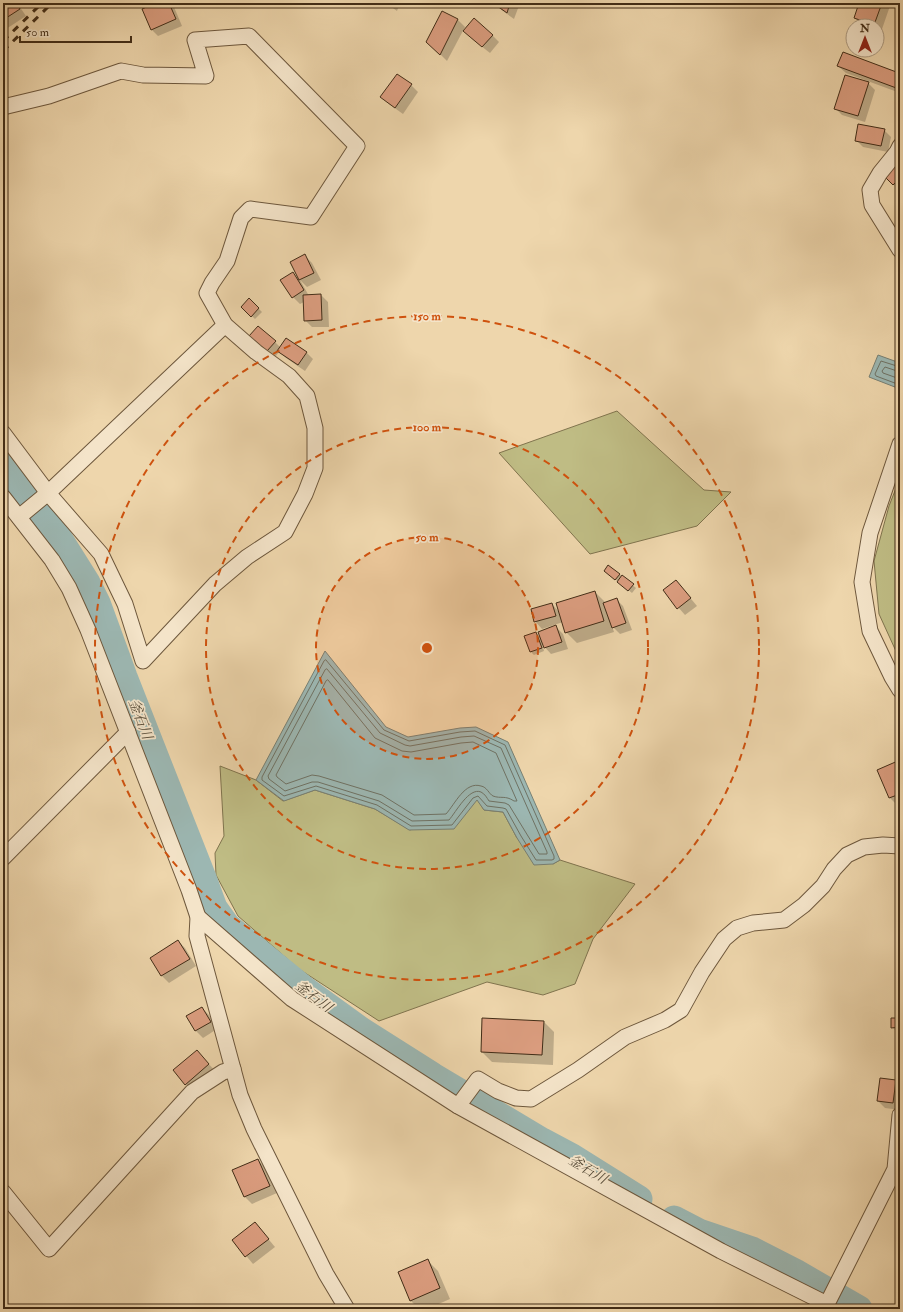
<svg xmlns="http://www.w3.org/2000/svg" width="903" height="1312" viewBox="0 0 903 1312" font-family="'IM FELL Double Pica','Noto Serif JP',serif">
<rect width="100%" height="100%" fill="#eed6ac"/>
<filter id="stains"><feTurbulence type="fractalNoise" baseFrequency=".005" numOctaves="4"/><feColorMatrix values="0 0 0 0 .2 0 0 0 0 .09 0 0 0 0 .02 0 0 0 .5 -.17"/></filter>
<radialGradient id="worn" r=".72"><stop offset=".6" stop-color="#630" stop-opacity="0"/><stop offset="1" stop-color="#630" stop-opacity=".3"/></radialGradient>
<g fill="#bfbc84" stroke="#80744e">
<polygon points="617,411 704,490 731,492 697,526 590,554 499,453"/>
<polygon points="900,478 900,660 879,614 874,561 889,506"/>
<polygon points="220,766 256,780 283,801 315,790 375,809 410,830 477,799 484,810 503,812 517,838 553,864 560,860 635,884 593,939 575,984 543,995 487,982 379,1021 299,969 238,916 216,875 215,853 224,836"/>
</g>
<g fill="#9cb7b2" stroke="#788074">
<polygon points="878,355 900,363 900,389 869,377"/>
<polygon points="325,651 386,727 408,737 460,728 476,727 508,742 560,860 553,864 534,865 517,838 503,812 484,810 477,800 454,829 409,830 375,809 315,790 284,801 256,780"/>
</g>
<g fill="#0003">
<polygon points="3,3 17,3 26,16 3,31"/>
<polygon points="131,3 143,3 134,6"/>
<polygon points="159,3 171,3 174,7 182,26 158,36 151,29"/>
<polygon points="386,3 400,3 397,11"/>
<polygon points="492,3 520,3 514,19"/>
<polygon points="860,3 891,3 881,32 877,30 877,26 862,25 855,18"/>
<polygon points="442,12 458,20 465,27 447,61 427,41"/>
<polygon points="492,35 499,42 490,53 471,38"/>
<polygon points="838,66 898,74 900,76 900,93 846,73"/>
<polygon points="398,75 411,85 418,92 403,114 389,104 382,97"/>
<polygon points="868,83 875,90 865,122 842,115 835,108"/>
<polygon points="884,130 891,137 888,152 863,147 856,140"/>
<polygon points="900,161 900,191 885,176"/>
<polygon points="305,256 312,263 321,280 307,287 300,280 291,262"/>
<polygon points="293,273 300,280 309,296 321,295 328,302 329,327 312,327 305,320 304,302 300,304 293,297"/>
<polygon points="249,299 262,312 255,319 242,307"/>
<polygon points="275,342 281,348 306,352 313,359 305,371 286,358 279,352 275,357 258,343"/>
<polygon points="605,571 619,574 636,588 632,593"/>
<polygon points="676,581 697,606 685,615 664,591"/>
<polygon points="595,592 606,603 616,599 623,606 632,630 620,634 612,626 614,632 577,643 566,632 563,622 542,629 535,621 552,604 560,613"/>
<polygon points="556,627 563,634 568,649 551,654 542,644 544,651 534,655 531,652 536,633 542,639"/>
<polygon points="900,761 900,808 890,798 878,770"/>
<polygon points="178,941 185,948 196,966 169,983 162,976 151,958"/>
<polygon points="202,1008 209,1015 217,1029 203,1038 196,1031 188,1016"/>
<polygon points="900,1019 900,1030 895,1030 892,1027"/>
<polygon points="544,1022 554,1032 553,1065 492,1062 482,1052"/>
<polygon points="197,1051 216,1072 193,1091 186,1084"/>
<polygon points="896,1081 900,1085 900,1110 885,1108 878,1101"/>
<polygon points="258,1160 265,1167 277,1193 252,1204 245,1197"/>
<polygon points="255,1223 275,1247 253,1264 233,1240"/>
<polygon points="427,1260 438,1271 450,1299 427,1309 419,1309 411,1301 399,1273"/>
</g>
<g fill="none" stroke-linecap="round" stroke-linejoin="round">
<g stroke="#6f7264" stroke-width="1">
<polyline points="900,367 881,361 875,374 876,376 900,385"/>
<polyline points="900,372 885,367 882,371 883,373 900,379"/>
<polygon points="326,660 384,730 409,741 460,732 475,731 505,745 554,856 554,859 552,860 536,860 521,836 506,809 503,808 487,806 478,796 473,798 452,825 411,826 377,805 316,786 284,796 262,780 262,777 324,661"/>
<path d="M327,669L380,733L405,745L410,746L461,737L474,736L501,748L547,852V854H539L509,805L505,803L489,801C487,798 485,794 481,792C469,787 456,812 449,820L412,821L379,801L318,782H312L285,791L269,779L268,776L325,670Z"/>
<path d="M328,680L375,738L402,751L411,752L461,743L473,742L496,753L517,801H514C505,795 501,799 493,796C489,794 487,787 481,786C465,781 455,804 446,814L414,815L382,795L319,776L312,775L286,784L277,777L276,775L326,681Z"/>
</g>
<g stroke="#9cb7b2" stroke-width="27">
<polyline points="3,462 50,524 87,583 97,603 124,677 203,878 214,908 227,926 304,989 362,1031 433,1076 542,1141 572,1157 639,1199"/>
<polyline points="674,1219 699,1232 752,1250 795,1272 859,1309"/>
</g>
</g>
<g fill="#db9d7f" stroke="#422d17">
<polygon points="3,3 16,3 20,9 3,20"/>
<polygon points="156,3 169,3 176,19 151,30 142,9"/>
<polygon points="493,3 510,3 507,13"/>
<polygon points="859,3 882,3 874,25 854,18"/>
<polygon points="442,11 458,19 440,55 426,42"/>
<polygon points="474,18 493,35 482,47 463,31"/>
<polygon points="843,52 899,73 899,89 837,66"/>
<polygon points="397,74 412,84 395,108 380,97"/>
<polygon points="845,75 869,82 858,116 834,109"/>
<polygon points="858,124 885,129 881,146 855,141"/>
<polygon points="900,160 900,178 893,185 884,176"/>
<polygon points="305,254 314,273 299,280 290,262"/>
<polygon points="293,272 304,290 292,298 280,280"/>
<polygon points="321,294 322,320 304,321 303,295"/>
<polygon points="249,298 259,308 251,317 241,307"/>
<polygon points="258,326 276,341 267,351 249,336"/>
<polygon points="286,338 307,352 298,365 277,351"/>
<polygon points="608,565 620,574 615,580 604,571"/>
<polygon points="622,575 634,584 628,591 617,582"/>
<polygon points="676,580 691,598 677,609 663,590"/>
<polygon points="595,591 604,621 565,633 556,603"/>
<polygon points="617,598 626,623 612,628 603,603"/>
<polygon points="552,603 556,616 534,622 531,609"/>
<polygon points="556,625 562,642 544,648 538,632"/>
<polygon points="536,632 542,648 530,652 524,636"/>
<polygon points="900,760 900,794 889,798 877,770"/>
<polygon points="178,940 190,959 161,976 150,958"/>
<polygon points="202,1007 211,1022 195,1031 186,1016"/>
<polygon points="482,1018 544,1021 542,1055 481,1052"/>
<polygon points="891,1018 900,1018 900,1027 891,1028"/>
<polygon points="197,1050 209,1064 185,1085 173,1070"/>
<polygon points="880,1078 896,1080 893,1103 877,1101"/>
<polygon points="258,1159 270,1186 244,1197 232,1170"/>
<polygon points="255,1222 269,1239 245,1257 232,1240"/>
<polygon points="428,1259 440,1288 410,1301 398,1272"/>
</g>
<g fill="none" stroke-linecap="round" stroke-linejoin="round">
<defs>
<g id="minor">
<polyline points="3,107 49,96 121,71 143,75 206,76 195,40 249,36 357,146 311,217 250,209 241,218 227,261 212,283 207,293 225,325 256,352 289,376 307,396 315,428 315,468 305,494 285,532 247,557 215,584 143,661 125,604 101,554 48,493 3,433"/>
<polyline points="900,146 897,152 880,173 870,190 872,205 900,250"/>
<polyline points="900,444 870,533 862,582 870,631 892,677 900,690"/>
<polyline points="3,497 52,560 69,588 88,630 189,890 198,917 197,936 240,1095 254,1129 326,1274 347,1309"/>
<polyline points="19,517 48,493 225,325"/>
<polyline points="3,858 128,732"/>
<polyline points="198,917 292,999 458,1106 721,1251 827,1304"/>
<polyline points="458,1106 478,1079 498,1091 516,1098 531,1099 578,1070 625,1037 665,1020 681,1010 702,972 724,939 737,928 753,923 784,920 804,905 823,886 834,869 847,855 864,847 883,845 900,846"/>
<polyline points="3,1192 49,1249 192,1092 223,1072 233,1069"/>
<polyline points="825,1309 827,1304 895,1169 900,1115"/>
</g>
</defs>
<use href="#minor" stroke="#6d573c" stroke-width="17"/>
<use href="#minor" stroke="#f4e4c9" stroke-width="15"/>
<g stroke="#422d17" stroke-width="3" stroke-dasharray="7 7" stroke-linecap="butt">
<polyline points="3,41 42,3"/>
<polyline points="3,51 52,3"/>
</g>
</g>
<circle cx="427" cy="648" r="111" fill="#cf520e" fill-opacity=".12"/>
<g fill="none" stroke="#cf520e" stroke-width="2" stroke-dasharray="7 5">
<circle cx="427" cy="648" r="111"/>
<circle cx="427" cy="648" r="221"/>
<circle cx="427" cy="648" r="332"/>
</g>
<g text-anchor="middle" stroke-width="3.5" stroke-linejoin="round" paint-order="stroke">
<g font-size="14" font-style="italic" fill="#544936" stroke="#f4e4c9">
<text transform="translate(141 719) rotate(69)" y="5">釜石川</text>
<text transform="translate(314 996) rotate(37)" y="5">釜石川</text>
<text transform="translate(588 1169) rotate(31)" y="5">釜石川</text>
</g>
</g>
<circle cx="427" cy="648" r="6" fill="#cf520e" stroke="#f4e4c9" stroke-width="2"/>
<g font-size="12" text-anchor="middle" font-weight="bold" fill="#cf520e" stroke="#f4e4c9" stroke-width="3.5" stroke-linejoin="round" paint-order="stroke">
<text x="427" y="320">150 m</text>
<text x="427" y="431">100 m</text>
<text x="427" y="541">50 m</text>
</g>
<rect width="903" height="1312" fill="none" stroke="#eed6ac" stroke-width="16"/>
<rect x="4" y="4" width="895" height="1304" fill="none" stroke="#422d17" stroke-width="2"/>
<rect x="8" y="8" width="887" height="1296" fill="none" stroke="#422d17"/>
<g transform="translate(865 38)"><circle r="19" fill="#f4e4c9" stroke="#ad9b82"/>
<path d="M0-3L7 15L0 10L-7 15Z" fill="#8f2418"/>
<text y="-6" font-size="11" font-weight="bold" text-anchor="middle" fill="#422d17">N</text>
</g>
<path d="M20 36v6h111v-6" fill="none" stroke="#422d17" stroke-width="2"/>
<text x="26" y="36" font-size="12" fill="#422d17" stroke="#f4e4c9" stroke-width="3" paint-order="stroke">50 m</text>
<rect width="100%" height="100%" filter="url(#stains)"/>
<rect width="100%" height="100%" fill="url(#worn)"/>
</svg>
